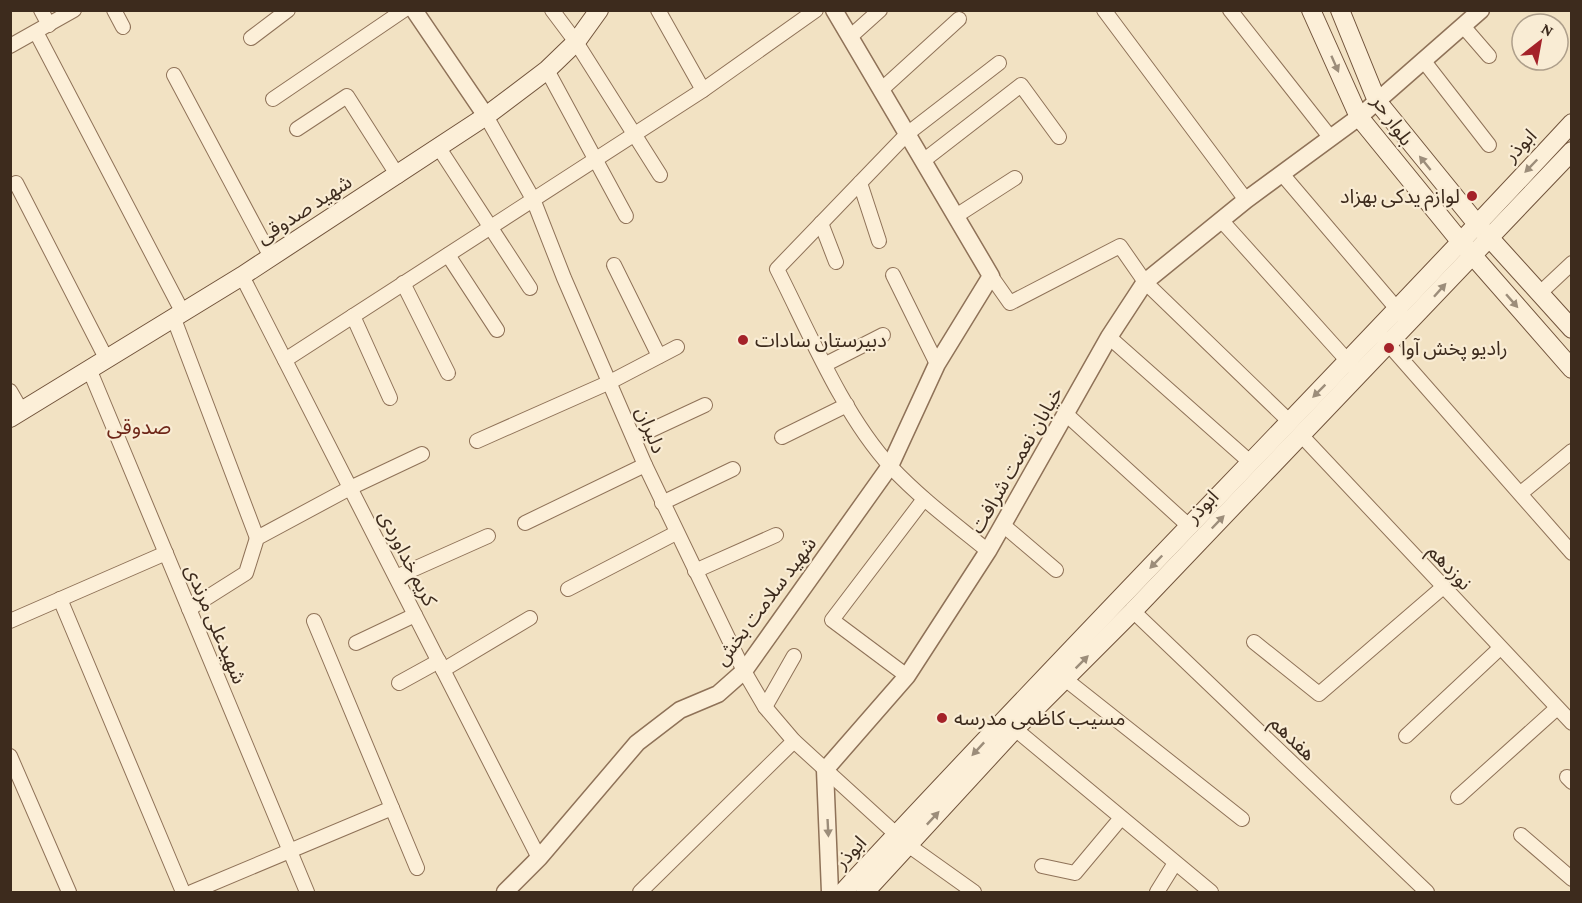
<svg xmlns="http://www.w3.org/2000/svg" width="1582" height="903" viewBox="0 0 1582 903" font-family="'Crimson Pro','Noto Sans Arabic',serif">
<rect width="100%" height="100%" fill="#f2e2c3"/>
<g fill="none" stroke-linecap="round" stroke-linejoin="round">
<defs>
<g id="minor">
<polyline points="41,10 49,25"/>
<polyline points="114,10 123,27"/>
<polyline points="552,10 576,42 660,175"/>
<polyline points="658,10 703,90"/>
<polyline points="1104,10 1246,200"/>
<polyline points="1230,10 1330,137"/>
<polyline points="1463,26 1489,56"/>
<polyline points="36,32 183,313"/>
<polyline points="850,37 880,10"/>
<polyline points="251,38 288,10"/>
<polyline points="10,46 74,10"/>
<polyline points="1423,60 1489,145"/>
<polyline points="547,70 626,216"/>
<polyline points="174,75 271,257"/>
<polyline points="881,90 959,19"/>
<polyline points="273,99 404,10"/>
<polyline points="486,116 533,199 564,278 645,465 744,671 765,707 794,741 908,845 974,892"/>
<polyline points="297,129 347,96 398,176"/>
<polyline points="439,148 530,288"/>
<polyline points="923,161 1021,85 1059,137"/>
<polyline points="1282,174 1403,316"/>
<polyline points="16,183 107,360"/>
<polyline points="860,183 879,241"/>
<polyline points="956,216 1015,178"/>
<polyline points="1221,220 1354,368"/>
<polyline points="821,223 836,262"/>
<polyline points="448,255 497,330"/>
<polyline points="614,265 659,356"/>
<polyline points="893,275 937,364"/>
<polyline points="242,276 539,858"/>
<polyline points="991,276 1010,303 1120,246 1145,282 1289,421"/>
<polyline points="403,283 448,373"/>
<polyline points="1540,293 1572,263"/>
<polyline points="353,316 390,398"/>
<polyline points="174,319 257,538"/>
<polyline points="1109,337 1250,462"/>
<polyline points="1383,338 1572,553"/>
<polyline points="285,360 703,90 816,10"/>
<polyline points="826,364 883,335"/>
<polyline points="90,371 307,892"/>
<polyline points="10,391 21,410"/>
<polyline points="1066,414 1190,527"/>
<polyline points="1301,435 1572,723"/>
<polyline points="782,437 847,405"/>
<polyline points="634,438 705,405"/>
<polyline points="477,441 610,382 677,347"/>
<polyline points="1521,493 1572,451"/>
<polyline points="662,503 733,469"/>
<polyline points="525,523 645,465"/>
<polyline points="1003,525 1056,570"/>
<path d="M988,551C955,524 920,498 891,467C843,415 809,332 777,269L907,134L999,63"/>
<polyline points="695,571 776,535"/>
<polyline points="396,577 488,536"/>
<polyline points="568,589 676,533"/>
<polyline points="60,599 183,892"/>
<polyline points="189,609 246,573 257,538 350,488 422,454"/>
<polyline points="1133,611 1427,892"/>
<polyline points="10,621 166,553"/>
<polyline points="314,621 417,868"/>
<polyline points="1254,642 1319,694 1442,588"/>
<polyline points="356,643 415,615"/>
<polyline points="443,670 530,618"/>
<polyline points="907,676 832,620 924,499"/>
<polyline points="1065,679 1242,819"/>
<polyline points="399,683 439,661"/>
<polyline points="765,707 794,656"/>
<polyline points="1015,729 1211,892"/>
<polyline points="1406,736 1499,649"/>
<polyline points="10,756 69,892"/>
<polyline points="1567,777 1572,782"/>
<polyline points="1458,797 1557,708"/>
<polyline points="1521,835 1572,879"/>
<polyline points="1042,866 1075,873 1121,818"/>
<polyline points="192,892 392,808"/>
<polyline points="640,892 794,741"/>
<polyline points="1157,892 1175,863"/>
</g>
<g id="tertiary">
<polyline points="414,10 486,116"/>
<polyline points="505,892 539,858 637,743 680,710 718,694 744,671 890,466 937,364 991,276 834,10"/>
<polyline points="830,892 825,770 907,676 988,551 1109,337 1145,282 1246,200 1359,117 1481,10"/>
</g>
<g id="secondary">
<polyline points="1311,10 1359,117 1460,241 1572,369"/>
<polyline points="1340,10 1377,101 1477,224 1572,329"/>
<polyline points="10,418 242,276 486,116 547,70 576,42 599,10"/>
<path d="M843,892C1082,633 1332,382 1572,123"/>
<polyline points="865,892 1015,729 1133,611 1572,151"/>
</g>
</defs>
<use href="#minor" stroke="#8f7258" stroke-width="16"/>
<use href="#tertiary" stroke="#8f7258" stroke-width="19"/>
<use href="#secondary" stroke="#71533b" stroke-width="20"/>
<use href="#minor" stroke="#fcefd8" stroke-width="14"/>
<use href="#tertiary" stroke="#fcefd8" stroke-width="16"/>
<use href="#secondary" stroke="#fcefd8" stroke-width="18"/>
</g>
<defs><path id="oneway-solid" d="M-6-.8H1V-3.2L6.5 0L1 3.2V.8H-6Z" transform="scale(1.5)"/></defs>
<g fill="#9c8d7a">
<use href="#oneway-solid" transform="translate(1335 64) rotate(66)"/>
<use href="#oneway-solid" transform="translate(1425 163) rotate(-129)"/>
<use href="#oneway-solid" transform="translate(1531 166) rotate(134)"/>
<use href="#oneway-solid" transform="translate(1440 290) rotate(-48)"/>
<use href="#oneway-solid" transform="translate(1512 301) rotate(49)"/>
<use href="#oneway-solid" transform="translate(1319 391) rotate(135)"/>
<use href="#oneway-solid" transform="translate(1218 522) rotate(-46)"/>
<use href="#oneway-solid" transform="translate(1156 562) rotate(134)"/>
<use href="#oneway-solid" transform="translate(1082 662) rotate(-45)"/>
<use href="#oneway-solid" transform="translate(978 749) rotate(133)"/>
<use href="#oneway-solid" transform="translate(933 818) rotate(-47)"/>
<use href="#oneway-solid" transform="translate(828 828) rotate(87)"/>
</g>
<g fill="#a42229" stroke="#f9ecd4" stroke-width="2">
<circle cx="1472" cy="196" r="6"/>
<circle cx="743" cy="340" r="6"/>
<circle cx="1389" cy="348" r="6"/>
<circle cx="942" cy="718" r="6"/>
</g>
<g text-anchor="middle" stroke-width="4.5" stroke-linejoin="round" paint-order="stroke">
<g font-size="20" fill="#3d2b1d" stroke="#f9ecd4">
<text transform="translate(1393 120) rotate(55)" y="7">بلوار حر</text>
<text transform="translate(1520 145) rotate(-46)" y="7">ابوذر</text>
<text transform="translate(304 209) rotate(-33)" y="7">شهید صدوقی</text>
<text transform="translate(651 430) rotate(68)" y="7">دلیران</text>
<text transform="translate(1016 460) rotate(-60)" y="7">خیابان نعمت شرافت</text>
<text transform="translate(1202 506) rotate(-46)" y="7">ابوذر</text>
<text transform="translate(408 558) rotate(63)" y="7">کریم خداوردی</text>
<text transform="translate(1450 567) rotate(47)" y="7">نوزدهم</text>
<text transform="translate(765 601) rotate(-53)" y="7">شهید سلامت بخش</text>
<text transform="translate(216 624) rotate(67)" y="7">شهیدعلی مرندی</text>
<text transform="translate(1293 738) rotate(44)" y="7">هفدهم</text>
<text transform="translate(850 852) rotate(-47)" y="7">ابوذر</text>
</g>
<g font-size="20" fill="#3d2b1d" stroke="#f9ecd4" text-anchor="start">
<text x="1460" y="203" text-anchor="end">لوازم یدکی بهزاد</text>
<text x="755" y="347">دبیرستان سادات</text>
<text x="1401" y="355">رادیو پخش آوا</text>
<text x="954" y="725">مسیب کاظمی مدرسه</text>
</g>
<g font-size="21" fill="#6e2618" stroke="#f9ecd4">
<text x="139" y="434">صدوقی</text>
</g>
</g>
<rect width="1582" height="903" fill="none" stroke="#3d2b1d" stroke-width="24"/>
<g transform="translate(1540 42) rotate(31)"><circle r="28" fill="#f9ecd4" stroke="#ae9f8b" stroke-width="1.5"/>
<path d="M0-4.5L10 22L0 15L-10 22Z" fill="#a42229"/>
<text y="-9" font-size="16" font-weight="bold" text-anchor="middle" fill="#3d2b1d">N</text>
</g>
</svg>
